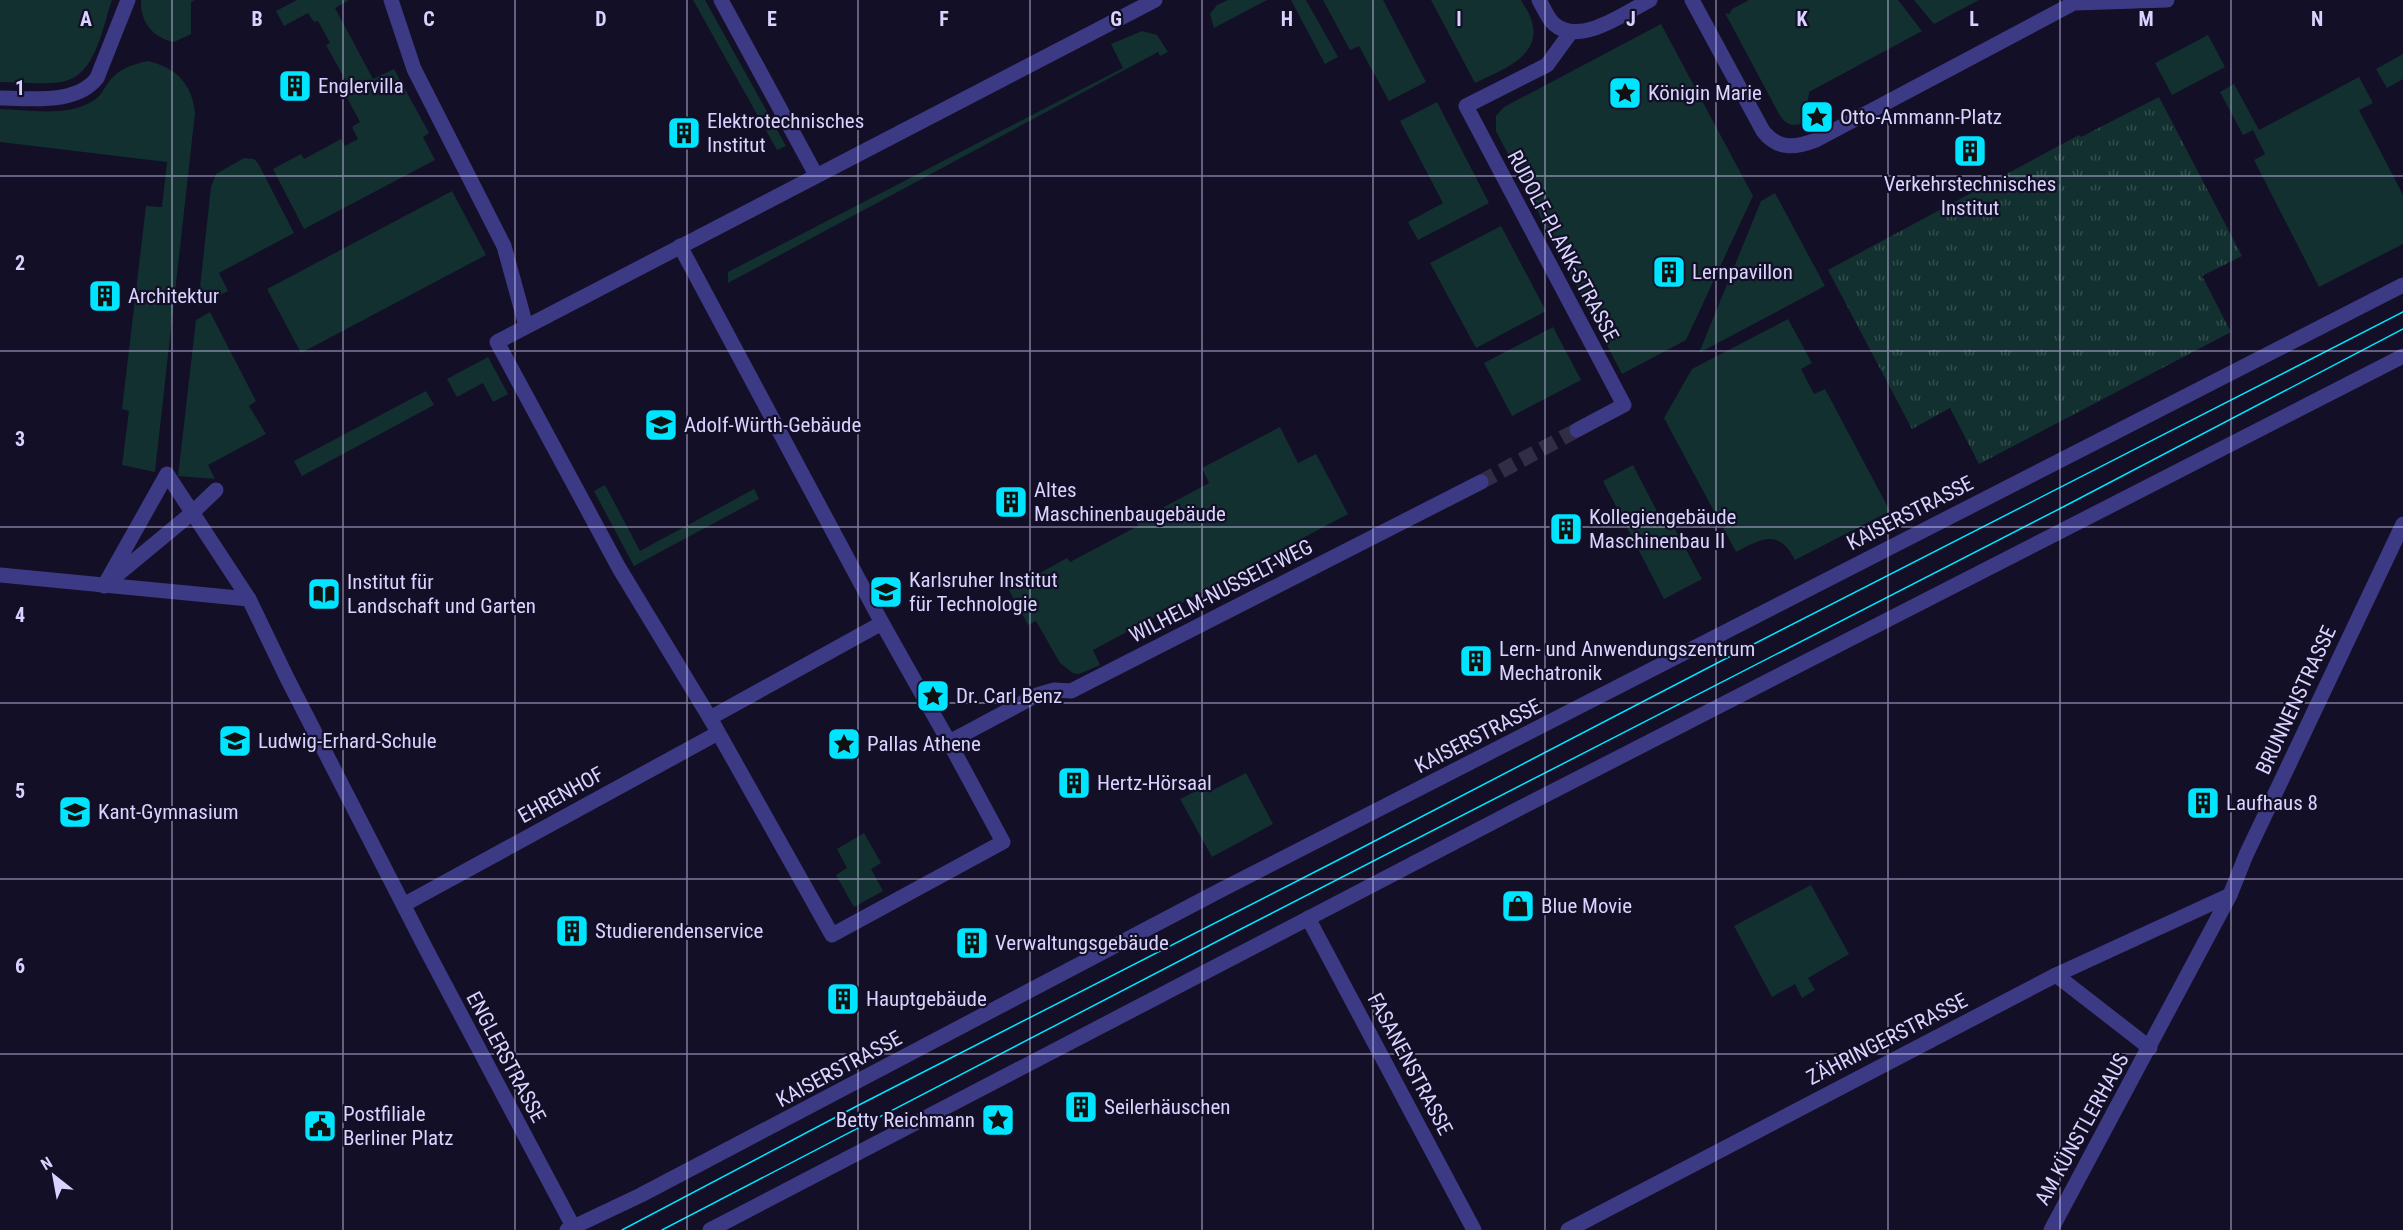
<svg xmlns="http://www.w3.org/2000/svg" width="2403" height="1230" viewBox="0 0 2403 1230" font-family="'Roboto Condensed',sans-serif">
<defs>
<pattern id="park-tufts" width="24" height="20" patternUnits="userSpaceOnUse" patternTransform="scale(1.5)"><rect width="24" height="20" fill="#12302f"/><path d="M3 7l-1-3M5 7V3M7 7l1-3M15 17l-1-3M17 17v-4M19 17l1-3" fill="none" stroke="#344d4e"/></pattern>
</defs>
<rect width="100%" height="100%" fill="#130f26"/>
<g fill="#12302f">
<path d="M0,0H112C102,28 96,77 61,82C41,85 20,82 0,82Z"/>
<path d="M141,0H195L191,2V34L174,42C153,38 140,22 141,0Z"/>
<polygon points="297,0 349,0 335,8 373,79 394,69 429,133 423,137 435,160 304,229 273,169 301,154 304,159 341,139 345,146 358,139 352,127 360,122 345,94 351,90 326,45 330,43 318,21 314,22 308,13 284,26 276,11"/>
<polygon points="693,0 705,0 786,146 777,150"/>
<polygon points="1228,0 1267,0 1214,28 1210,14 1217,5"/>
<polygon points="1291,0 1306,0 1338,57 1325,64"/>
<polygon points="1323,0 1383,0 1426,82 1389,101 1359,46 1350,50"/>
<path d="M1431,0H1521C1525,7 1530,14 1532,22C1542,57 1499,71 1475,83Z"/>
<path d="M1749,0H1898L1922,31L1809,92L1805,122C1793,128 1786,125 1779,114L1725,13L1729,14L1732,9Z"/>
<polygon points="1914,0 1979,0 1934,24"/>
<polygon points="1661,24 1753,196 1686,340 1622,374 1496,131 1496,116 1504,107"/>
<polygon points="1142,31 1157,35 1168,52 1160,56 1158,52 728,283 728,272 1123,68 1111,44"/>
<polygon points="2208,35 2225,67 2172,95 2155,63"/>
<polygon points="2403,54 2403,79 2387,88 2376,69"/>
<path d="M148,61C176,68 192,83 195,113L155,472L122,465L129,411L122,409L146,206L162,207L167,162L0,142V109C28,110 68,117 93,101C100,97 103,90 108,83C117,70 132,64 148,61Z"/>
<polygon points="2359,77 2373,103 2359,110 2403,195 2403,244 2319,287 2254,160 2265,154 2253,130 2243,135 2220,92 2234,84 2259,130"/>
<polygon points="1437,102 1489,203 1418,240 1408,222 1443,203 1400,121"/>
<polygon points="244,158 254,159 258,163 294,233 219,273 228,291 198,306 211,187 216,174"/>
<polygon points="452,191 486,255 301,353 267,289"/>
<polygon points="1775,193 1825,286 1699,353 1761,201"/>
<polygon points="1501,226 1546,311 1476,348 1430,263"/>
<polygon points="210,312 256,401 249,406 266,434 208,465 215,479 178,476 196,320"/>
<path d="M1788,319L1812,363L1801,369L1814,394L1825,389L1890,511L1795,560C1778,528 1762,539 1736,552L1664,418L1692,369Z"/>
<polygon points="1553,327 1581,380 1512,416 1484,363"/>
<polygon points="488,357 508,394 493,402 483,383 457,397 447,379"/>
<polygon points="426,391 434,405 302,476 294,461"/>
<polygon points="1280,427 1298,463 1316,454 1348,514 1093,650 1100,665 1079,674 1073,673 1060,663 1036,621 1028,625 1009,590 1067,558 1070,562 1138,526 1136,522 1209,483 1202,468"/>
<polygon points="1633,465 1664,525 1671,522 1702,579 1664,599 1603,481"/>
<polygon points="605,485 640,551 754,489 759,499 634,566 594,491"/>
<polygon points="1246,773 1273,824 1212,857 1180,799 1208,785 1211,791"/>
<polygon points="864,833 881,863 871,869 883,891 854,907 836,875 847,868 837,849"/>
<polygon points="1811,885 1849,954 1808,978 1815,990 1802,998 1795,984 1772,997 1734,926"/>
</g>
<polygon fill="url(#park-tufts)" points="2159,97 2242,256 2202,276 2231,332 1979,464 1950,408 1912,429 1828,270 2079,135 2081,137"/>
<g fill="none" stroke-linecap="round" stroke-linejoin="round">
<polyline stroke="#312d47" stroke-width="15" stroke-dasharray="15 8" stroke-linecap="butt" points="1481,482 1577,430"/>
<g stroke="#3d3a85" stroke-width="15">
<polyline points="391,0 414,69 504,246 526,326"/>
<polyline points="721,0 816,175"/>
<path d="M1539,0C1544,8 1547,18 1554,24C1580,47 1626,12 1650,0"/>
<path d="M1692,0L1763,131C1778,150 1795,148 1816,140L2074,3L2167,0"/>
<polyline points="1571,32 1547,65 1466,106 1624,405 1577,430"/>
<path d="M0,98C31,98 76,105 97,78L128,0"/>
<polyline points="680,246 882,623"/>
<polyline points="0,575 249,599"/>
<polyline points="111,580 192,513 216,490"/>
<polyline points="104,586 167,474 249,599 287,678 427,951 575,1230"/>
<polyline points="710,718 882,623 949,742 1037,695 1054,690 1071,691 1481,482"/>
<polyline points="949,742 1003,842 832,935 710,718 619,568 497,342 1155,0"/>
<polyline points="405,904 718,733"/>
<polyline points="1308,918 1474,1230"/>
<polyline points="2056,975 2150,1048"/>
<polyline points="567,1230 641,1195 1219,891 2403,285"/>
<polyline points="710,1230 1522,807 2403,356"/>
<polyline points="1568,1230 2056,975 2230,895"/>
<polyline points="2051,1230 2230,895 2246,855 2403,524"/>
</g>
<g stroke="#00e5ff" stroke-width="1.5">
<polyline points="622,1230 857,1106 1342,858 1750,646 2403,312"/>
<polyline points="662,1230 1239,930 2063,507 2403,329"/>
</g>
</g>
<path fill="none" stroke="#d9d4ff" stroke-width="1.5" stroke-opacity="0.55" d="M172,0V1230M343,0V1230M515,0V1230M687,0V1230M858,0V1230M1030,0V1230M1202,0V1230M1373,0V1230M1545,0V1230M1716,0V1230M1888,0V1230M2060,0V1230M2231,0V1230M0,176H2403M0,351H2403M0,527H2403M0,703H2403M0,879H2403M0,1054H2403"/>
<defs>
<symbol id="building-square" viewBox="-11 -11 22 22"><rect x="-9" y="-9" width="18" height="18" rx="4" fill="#00e5ff" stroke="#130f26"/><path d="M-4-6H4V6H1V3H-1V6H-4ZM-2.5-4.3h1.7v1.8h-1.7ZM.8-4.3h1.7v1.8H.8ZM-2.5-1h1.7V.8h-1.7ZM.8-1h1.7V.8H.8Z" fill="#111"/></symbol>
<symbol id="sight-square" viewBox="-11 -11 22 22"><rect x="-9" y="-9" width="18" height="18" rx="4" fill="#00e5ff" stroke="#130f26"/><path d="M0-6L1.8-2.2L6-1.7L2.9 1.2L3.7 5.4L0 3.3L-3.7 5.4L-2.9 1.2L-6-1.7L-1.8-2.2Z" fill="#111"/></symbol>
<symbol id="university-square" viewBox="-11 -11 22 22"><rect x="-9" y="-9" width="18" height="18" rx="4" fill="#00e5ff" stroke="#130f26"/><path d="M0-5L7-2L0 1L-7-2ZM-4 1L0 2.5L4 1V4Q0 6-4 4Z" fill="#111"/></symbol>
<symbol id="library-square" viewBox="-11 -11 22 22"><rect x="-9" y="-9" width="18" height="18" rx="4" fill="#00e5ff" stroke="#130f26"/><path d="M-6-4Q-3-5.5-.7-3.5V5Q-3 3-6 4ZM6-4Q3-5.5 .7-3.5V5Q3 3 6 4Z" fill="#111"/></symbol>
<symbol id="school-square" viewBox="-11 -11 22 22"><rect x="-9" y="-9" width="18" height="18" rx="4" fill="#00e5ff" stroke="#130f26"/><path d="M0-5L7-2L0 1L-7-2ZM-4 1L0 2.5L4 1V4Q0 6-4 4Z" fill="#111"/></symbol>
<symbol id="shop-square" viewBox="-11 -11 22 22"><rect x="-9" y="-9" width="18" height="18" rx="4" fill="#00e5ff" stroke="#130f26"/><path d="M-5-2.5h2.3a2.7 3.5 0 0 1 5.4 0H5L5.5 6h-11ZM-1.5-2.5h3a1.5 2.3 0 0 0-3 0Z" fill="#111"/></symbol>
<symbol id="civic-square" viewBox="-11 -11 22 22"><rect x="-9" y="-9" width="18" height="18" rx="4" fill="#00e5ff" stroke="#130f26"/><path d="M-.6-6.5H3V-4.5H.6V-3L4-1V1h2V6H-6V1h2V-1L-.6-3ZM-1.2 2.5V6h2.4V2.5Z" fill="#111"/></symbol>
</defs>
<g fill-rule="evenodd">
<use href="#building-square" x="276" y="67" width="38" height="38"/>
<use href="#sight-square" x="1606" y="74" width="38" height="38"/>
<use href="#sight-square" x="1798" y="98" width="38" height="38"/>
<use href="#building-square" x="665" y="114" width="38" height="38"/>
<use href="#building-square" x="1951" y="132" width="38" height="38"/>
<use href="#building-square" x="1650" y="253" width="38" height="38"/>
<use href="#building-square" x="86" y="277" width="38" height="38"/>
<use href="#university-square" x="642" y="406" width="38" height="38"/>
<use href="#building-square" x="992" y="483" width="38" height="38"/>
<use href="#building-square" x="1547" y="510" width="38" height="38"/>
<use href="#university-square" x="867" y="573" width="38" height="38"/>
<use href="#library-square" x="305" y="575" width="38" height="38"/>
<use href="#building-square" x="1457" y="642" width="38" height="38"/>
<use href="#sight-square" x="914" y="677" width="38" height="38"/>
<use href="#school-square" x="216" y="722" width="38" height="38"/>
<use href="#sight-square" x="825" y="725" width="38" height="38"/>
<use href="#building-square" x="1055" y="764" width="38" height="38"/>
<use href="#building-square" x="2184" y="784" width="38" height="38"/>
<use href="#school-square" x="56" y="793" width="38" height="38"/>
<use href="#shop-square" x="1499" y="887" width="38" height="38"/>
<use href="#building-square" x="553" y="912" width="38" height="38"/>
<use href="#building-square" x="953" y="924" width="38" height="38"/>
<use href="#building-square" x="824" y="980" width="38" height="38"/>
<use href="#building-square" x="1062" y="1088" width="38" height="38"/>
<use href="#sight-square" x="979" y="1101" width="38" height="38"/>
<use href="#civic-square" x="301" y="1107" width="38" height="38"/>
</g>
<g text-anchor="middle" stroke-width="4.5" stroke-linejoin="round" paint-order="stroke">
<g font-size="21" fill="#d9d4ff" stroke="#130f26" text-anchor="start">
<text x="318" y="93">Englervilla</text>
<text x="1648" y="100">Königin Marie</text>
<text x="1840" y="124">Otto-Ammann-Platz</text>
<text x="707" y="128">Elektrotechnisches<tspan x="707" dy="24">Institut</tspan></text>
<text x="1970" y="191" text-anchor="middle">Verkehrstechnisches<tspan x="1970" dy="24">Institut</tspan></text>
<text x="1692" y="279">Lernpavillon</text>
<text x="128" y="303">Architektur</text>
<text x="684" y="432">Adolf-Würth-Gebäude</text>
<text x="1034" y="497">Altes<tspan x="1034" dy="24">Maschinenbaugebäude</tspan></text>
<text x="1589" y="524">Kollegiengebäude<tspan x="1589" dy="24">Maschinenbau II</tspan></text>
<text x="909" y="587">Karlsruher Institut<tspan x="909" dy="24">für Technologie</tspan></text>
<text x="347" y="589">Institut für<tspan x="347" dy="24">Landschaft und Garten</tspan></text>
<text x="1499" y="656">Lern- und Anwendungszentrum<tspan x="1499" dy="24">Mechatronik</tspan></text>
<text x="956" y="703">Dr. Carl Benz</text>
<text x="258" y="748">Ludwig-Erhard-Schule</text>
<text x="867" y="751">Pallas Athene</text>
<text x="1097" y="790">Hertz-Hörsaal</text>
<text x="2226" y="810">Laufhaus 8</text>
<text x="98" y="819">Kant-Gymnasium</text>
<text x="1541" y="913">Blue Movie</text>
<text x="595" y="938">Studierendenservice</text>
<text x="995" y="950">Verwaltungsgebäude</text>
<text x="866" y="1006">Hauptgebäude</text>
<text x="1104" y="1114">Seilerhäuschen</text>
<text x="343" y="1121">Postfiliale<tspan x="343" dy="24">Berliner Platz</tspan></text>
<text x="975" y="1127" text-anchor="end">Betty Reichmann</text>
</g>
<g font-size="21" fill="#d9d4ff" stroke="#130f26">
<text transform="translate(1563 246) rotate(62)" y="7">RUDOLF-PLANK-STRASSE</text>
<text transform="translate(1910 513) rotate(-27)" y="7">KAISERSTRASSE</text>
<text transform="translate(1221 591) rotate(-27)" y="7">WILHELM-NUSSELT-WEG</text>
<text transform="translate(2296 700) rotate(-65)" y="7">BRUNNENSTRASSE</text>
<text transform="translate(1478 736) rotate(-27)" y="7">KAISERSTRASSE</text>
<text transform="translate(561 795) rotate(-29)" y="7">EHRENHOF</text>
<text transform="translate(1887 1039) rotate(-27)" y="7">ZÄHRINGERSTRASSE</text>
<text transform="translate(506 1057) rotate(62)" y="7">ENGLERSTRASSE</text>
<text transform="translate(1410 1064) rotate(62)" y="7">FASANENSTRASSE</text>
<text transform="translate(839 1069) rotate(-28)" y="7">KAISERSTRASSE</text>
<text transform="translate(2082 1129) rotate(-61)" y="7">AM KÜNSTLERHAUS</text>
</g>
</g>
<g font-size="20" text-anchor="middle" font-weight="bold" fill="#d9d4ff" stroke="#130f26" stroke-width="4.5" stroke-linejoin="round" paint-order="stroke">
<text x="86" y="26">A</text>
<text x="257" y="26">B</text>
<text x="429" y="26">C</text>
<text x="601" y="26">D</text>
<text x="772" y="26">E</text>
<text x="944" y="26">F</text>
<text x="1116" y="26">G</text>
<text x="1287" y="26">H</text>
<text x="1459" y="26">I</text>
<text x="1631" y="26">J</text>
<text x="1802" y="26">K</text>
<text x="1974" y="26">L</text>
<text x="2146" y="26">M</text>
<text x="2317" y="26">N</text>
<text x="20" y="95">1</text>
<text x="20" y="270">2</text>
<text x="20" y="446">3</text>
<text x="20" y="622">4</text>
<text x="20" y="798">5</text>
<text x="20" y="973">6</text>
</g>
<g transform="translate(54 1176) rotate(329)" stroke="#130f26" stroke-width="4.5" paint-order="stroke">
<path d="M0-4.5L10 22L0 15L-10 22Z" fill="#d9d4ff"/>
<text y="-9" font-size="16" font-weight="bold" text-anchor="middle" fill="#d9d4ff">N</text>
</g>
</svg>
